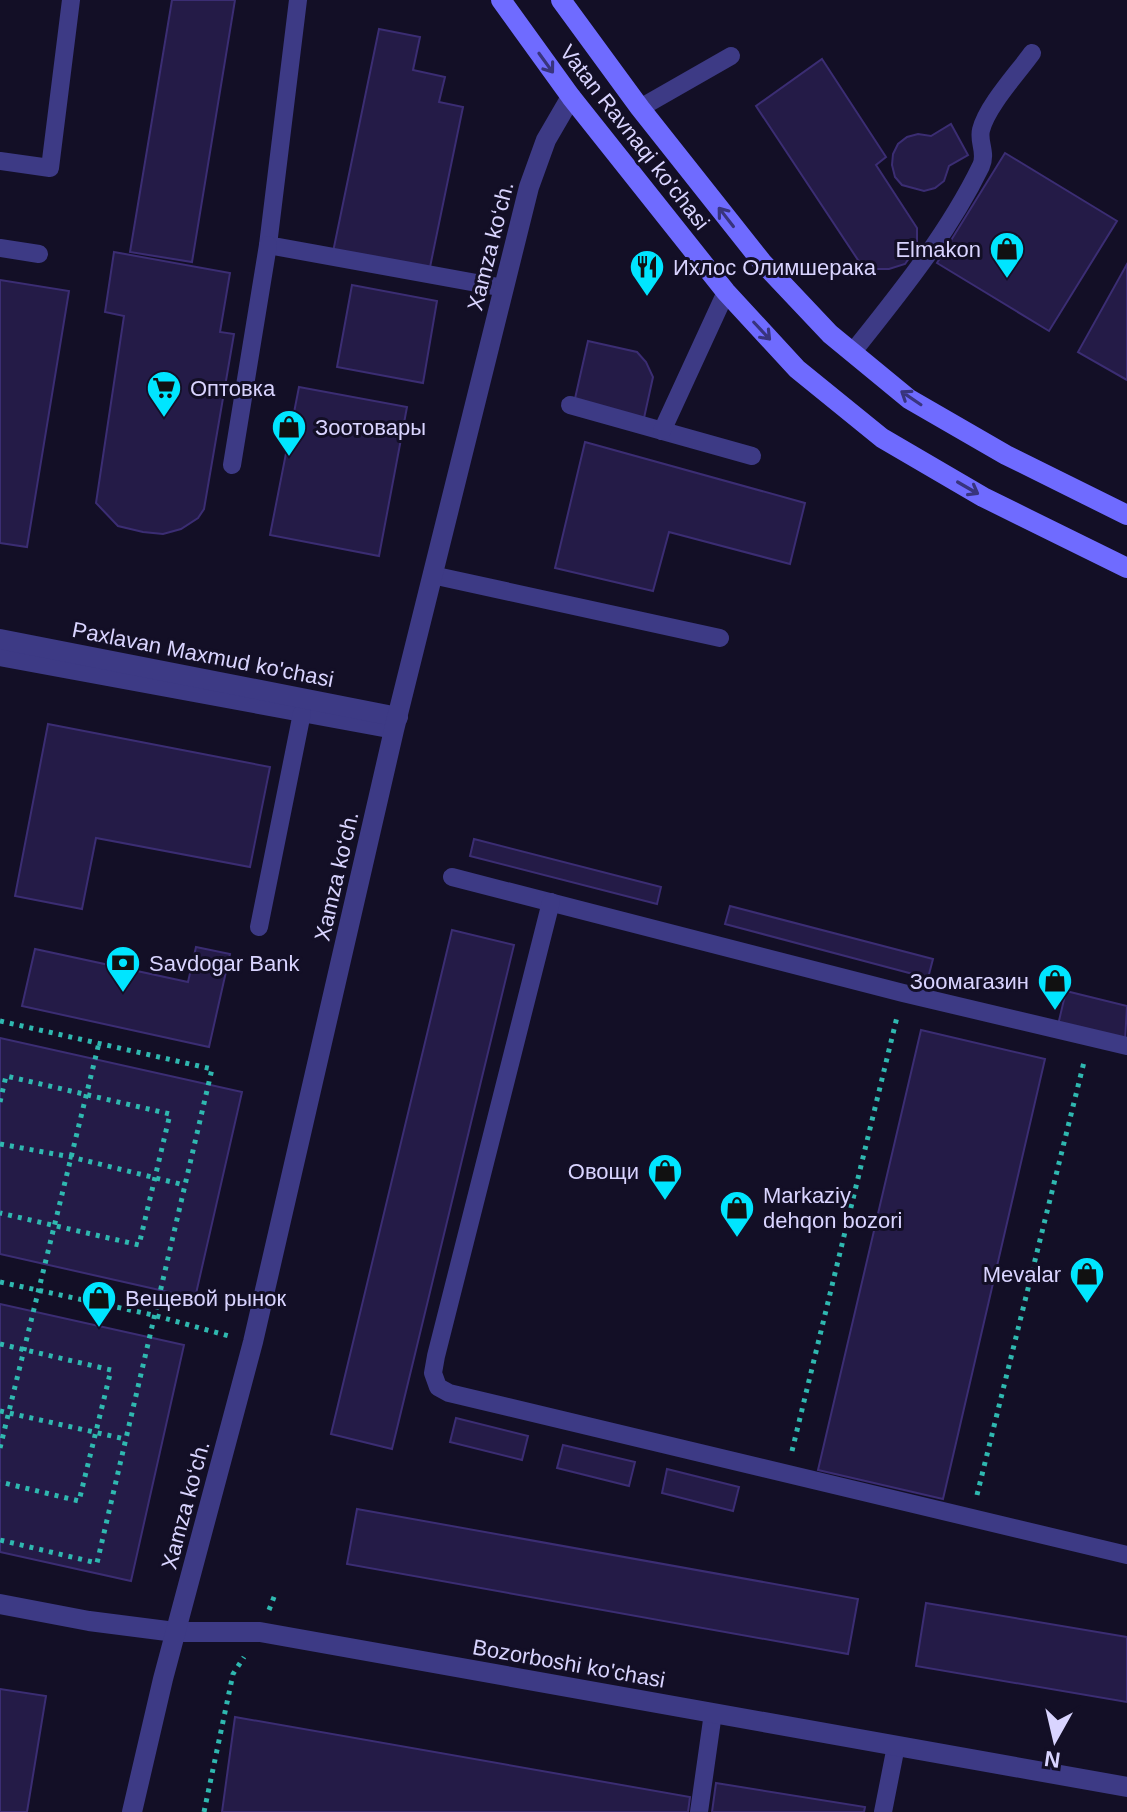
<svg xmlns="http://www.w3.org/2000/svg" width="1127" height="1812" viewBox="0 0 1127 1812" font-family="Arial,sans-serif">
<rect width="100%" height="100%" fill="#130f26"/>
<g fill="#241b47" stroke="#3b2d73" stroke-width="2">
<polygon points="172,0 235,0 192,262 130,252"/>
<polygon points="379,29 420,37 413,70 445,77 439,102 463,107 429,272 333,252"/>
<polygon points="822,59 886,157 876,165 917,228 917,247 905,264 889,269 872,269 858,260 756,106"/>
<polygon points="951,124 968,155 949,166 944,181 935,188 924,191 902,185 895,177 892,165 893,154 898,144 907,137 918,134 931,136"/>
<polygon points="1005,153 1117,221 1049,331 937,263"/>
<polygon points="114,252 230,273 220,332 234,334 204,509 198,518 181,529 163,534 143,532 118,526 96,503 124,316 105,312"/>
<polygon points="1127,264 1127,380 1078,352"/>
<polygon points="0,280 69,291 27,547 0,543"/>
<polygon points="352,285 437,301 423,383 337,367"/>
<polygon points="588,341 637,352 646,362 653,377 644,418 574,403"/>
<polygon points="299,387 407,407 379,556 270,535"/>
<polygon points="585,442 805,503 790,564 669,532 653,591 555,568"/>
<polygon points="48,724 270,767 250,867 96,838 82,909 15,896"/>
<polygon points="474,839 661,887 657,904 470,856"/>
<polygon points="730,906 933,959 928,978 725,924"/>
<polygon points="452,930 514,945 392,1449 331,1434"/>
<polygon points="196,947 230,954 209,1047 22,1006 35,949 188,982"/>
<polygon points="1066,991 1127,1006 1125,1041 1058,1025"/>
<polygon points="921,1030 1045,1059 943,1499 818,1470"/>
<polygon points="0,1038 242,1092 195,1298 0,1254"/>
<polygon points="0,1304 184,1345 131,1581 0,1552"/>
<polygon points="456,1418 528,1436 522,1460 450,1442"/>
<polygon points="563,1445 635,1462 629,1486 557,1468"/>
<polygon points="667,1469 739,1487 733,1511 662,1493"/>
<polygon points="357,1509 858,1599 848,1654 347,1564"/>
<polygon points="926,1603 1127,1637 1127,1702 916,1666"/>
<polygon points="0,1689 46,1696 27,1812 0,1812"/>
<polygon points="235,1717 690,1797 688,1812 222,1812"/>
<polygon points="716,1783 865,1807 864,1812 712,1812"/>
</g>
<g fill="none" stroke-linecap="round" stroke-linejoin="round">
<g stroke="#2fb8b0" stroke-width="5" stroke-dasharray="4 6" stroke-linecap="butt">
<polyline points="0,1021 212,1069 97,1563 0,1540"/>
<polyline points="0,1102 6,1076 170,1114 139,1245 0,1213"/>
<polyline points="0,1144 71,1157 184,1185"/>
<polyline points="0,1282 153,1315 229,1336"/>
<polyline points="0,1344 111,1370 79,1501 0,1482"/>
<polyline points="0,1411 125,1439"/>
<polyline points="0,1448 99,1043"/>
<polyline points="792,1451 897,1017"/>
<polyline points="977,1495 1084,1062"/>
<polyline points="269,1610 276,1592"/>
<polyline points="204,1812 233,1674 244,1657"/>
</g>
<g stroke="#3d3a85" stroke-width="18">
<polyline points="298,0 268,245 504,288"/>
<polyline points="640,108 731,56"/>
<polyline points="0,161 50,168 71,0"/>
<polyline points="0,248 39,254"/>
<path d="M852,353C899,294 948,234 981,166C987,153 978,142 981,130C987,106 1017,74 1032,53"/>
<polyline points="570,405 752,456"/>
<polyline points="662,431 726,292"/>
<polyline points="232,465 268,245"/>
<polyline points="432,575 720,638"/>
<polyline points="0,657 394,730"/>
<polyline points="452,877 903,993 1127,1046"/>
<polyline points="551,902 436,1356 433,1373 438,1387 449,1393 1127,1555"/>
<polyline points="259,927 302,713"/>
<polyline points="699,1812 713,1713"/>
<polyline points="883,1812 896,1746"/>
</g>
<g stroke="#3d3a85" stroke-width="20">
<polyline points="0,639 398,717"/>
<polyline points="0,1604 89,1621 175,1632 260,1632 1127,1787"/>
<polyline points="132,1812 163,1679 253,1342 394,730 529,187 546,140 571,97"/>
</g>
<g stroke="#6f6bff" stroke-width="20">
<polyline points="501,0 571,97 726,292 797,369 882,438 983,497 1127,568"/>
<polyline points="561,0 640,108 762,262 830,334 909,399 1006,455 1127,515"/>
</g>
</g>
<defs><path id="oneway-shaft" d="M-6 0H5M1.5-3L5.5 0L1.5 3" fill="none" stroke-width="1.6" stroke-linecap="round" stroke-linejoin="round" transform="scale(2)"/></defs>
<g stroke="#38347d">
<use href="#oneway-shaft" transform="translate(546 63) rotate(54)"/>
<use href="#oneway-shaft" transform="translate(726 217) rotate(-128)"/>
<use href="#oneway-shaft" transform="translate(762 331) rotate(47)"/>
<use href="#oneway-shaft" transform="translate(911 398) rotate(-146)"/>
<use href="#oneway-shaft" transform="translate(968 488) rotate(30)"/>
</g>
<defs>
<symbol id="shop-pin" viewBox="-11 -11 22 30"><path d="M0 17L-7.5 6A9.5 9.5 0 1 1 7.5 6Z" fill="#00e5ff" stroke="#130f26"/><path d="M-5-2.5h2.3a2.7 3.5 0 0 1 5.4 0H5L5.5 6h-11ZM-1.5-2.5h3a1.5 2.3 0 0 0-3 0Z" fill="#111"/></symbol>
<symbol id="restaurant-pin" viewBox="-11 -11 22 30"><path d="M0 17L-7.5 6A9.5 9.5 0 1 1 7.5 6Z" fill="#00e5ff" stroke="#130f26"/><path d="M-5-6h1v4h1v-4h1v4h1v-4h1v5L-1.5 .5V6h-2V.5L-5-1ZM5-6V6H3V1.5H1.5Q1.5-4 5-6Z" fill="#111"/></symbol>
<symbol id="supermarket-pin" viewBox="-11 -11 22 30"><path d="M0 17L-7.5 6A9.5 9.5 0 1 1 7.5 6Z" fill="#00e5ff" stroke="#130f26"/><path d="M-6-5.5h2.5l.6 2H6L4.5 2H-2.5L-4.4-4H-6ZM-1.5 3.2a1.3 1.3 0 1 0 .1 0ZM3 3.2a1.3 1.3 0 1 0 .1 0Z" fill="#111"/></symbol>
<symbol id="bank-pin" viewBox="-11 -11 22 30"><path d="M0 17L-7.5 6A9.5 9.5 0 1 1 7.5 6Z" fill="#00e5ff" stroke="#130f26"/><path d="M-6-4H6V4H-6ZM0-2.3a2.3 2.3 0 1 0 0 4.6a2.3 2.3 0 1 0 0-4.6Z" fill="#111"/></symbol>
</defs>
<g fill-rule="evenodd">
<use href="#shop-pin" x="987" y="229" width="40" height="54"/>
<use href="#restaurant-pin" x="627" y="247" width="40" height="54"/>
<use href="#supermarket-pin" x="144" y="368" width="40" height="54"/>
<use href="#shop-pin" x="269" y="407" width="40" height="54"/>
<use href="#bank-pin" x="103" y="943" width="40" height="54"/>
<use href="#shop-pin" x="1035" y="961" width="40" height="54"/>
<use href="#shop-pin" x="645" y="1151" width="40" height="54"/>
<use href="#shop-pin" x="717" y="1188" width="40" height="54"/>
<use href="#shop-pin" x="1067" y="1254" width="40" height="54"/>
<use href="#shop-pin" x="79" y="1278" width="40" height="54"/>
</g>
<g text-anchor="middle" stroke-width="6" stroke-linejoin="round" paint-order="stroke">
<g font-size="22" fill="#d9d4ff" stroke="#130f26">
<text transform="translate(635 137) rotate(52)" y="8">Vatan Ravnaqi ko'chasi</text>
<text transform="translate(490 246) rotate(-76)" y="8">Xamza ko‘ch.</text>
<text transform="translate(203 654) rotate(11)" y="8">Paxlavan Maxmud ko'chasi</text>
<text transform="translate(336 876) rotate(-77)" y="8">Xamza ko‘ch.</text>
<text transform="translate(185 1505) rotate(-75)" y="8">Xamza ko‘ch.</text>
<text transform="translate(569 1663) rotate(10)" y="8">Bozorboshi ko'chasi</text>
</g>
<g font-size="22" fill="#d9d4ff" stroke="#130f26" text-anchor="start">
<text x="981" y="257" text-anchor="end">Elmakon</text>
<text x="673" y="275">Ихлос Олимшерака</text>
<text x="190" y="396">Оптовка</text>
<text x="315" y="435">Зоотовары</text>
<text x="149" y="971">Savdogar Bank</text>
<text x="1029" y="989" text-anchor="end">Зоомагазин</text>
<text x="639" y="1179" text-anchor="end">Овощи</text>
<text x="763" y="1203">Markaziy<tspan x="763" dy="25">dehqon bozori</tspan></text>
<text x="1061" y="1282" text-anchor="end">Mevalar</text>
<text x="125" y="1306">Вещевой рынок</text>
</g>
</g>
<g transform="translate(1055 1740) rotate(188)" stroke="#130f26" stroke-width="6" paint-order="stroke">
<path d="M0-6L14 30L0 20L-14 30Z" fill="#d9d4ff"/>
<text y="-12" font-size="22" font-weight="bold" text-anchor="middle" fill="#d9d4ff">N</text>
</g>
</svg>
